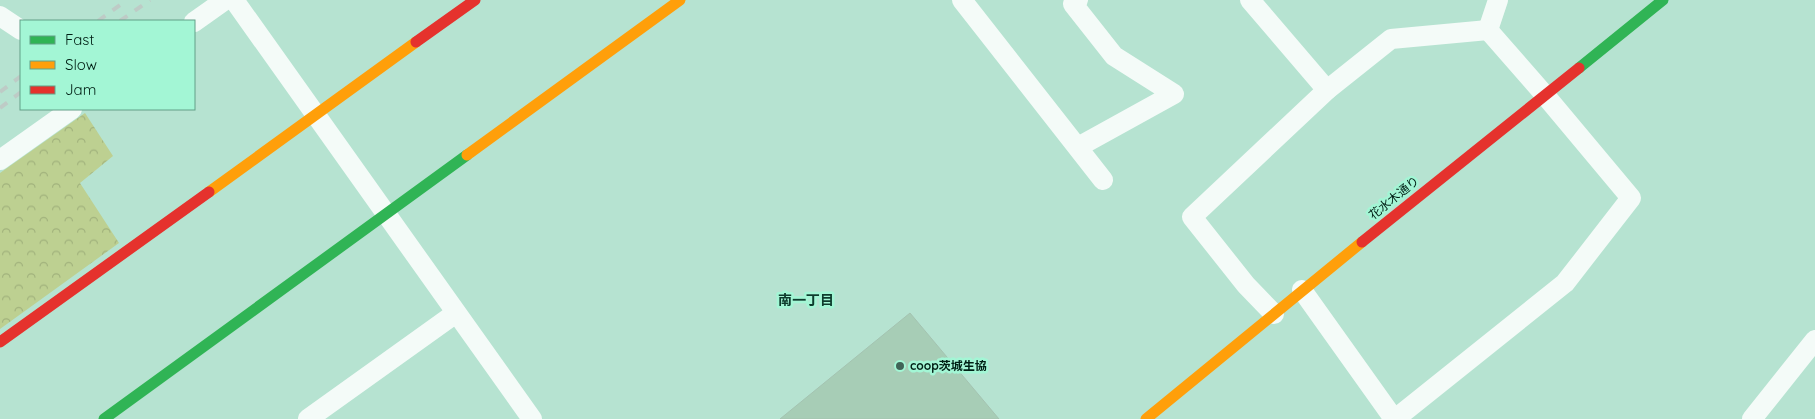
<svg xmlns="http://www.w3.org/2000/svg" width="1815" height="419" viewBox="0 0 1815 419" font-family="Quicksand,'Noto Sans JP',sans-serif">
<defs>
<pattern id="park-crowns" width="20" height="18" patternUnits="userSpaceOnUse" patternTransform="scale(1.25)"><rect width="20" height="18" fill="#bdd091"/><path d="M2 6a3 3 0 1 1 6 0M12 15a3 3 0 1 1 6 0" fill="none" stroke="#a1b27c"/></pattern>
</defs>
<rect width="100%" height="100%" fill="#b6e3d1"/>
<polygon fill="url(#park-crowns)" points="85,113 113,156 80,183 119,243 0,329 0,173"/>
<polygon fill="#a7cdb6" stroke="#a4c3b1" points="910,313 999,419 780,419"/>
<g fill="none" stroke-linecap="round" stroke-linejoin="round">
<g stroke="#f4fbf8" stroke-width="20">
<polyline points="234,0 532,419"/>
<polyline points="962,0 1103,180"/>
<polyline points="1078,0 1073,4 1114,56 1174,94 1078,147"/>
<polyline points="1250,0 1327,90"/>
<polyline points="0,16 21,30"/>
<polyline points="194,22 225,0"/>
<polyline points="1488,30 1498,0"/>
<polyline points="0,160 72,109"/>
<polyline points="1302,290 1394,419"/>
<polyline points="1274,314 1246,285 1192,217 1327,90 1391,39 1488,30"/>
<polyline points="308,419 456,313"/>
<polyline points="1395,419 1565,283 1631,198 1544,94 1488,30"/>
<polyline points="1752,419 1815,340"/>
</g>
<g stroke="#30b455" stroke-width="11">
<polyline points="1579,68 1663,0"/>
<polyline points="104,419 467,155"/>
</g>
<g stroke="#ff9f0a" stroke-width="11">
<polyline points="467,155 680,0"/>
<polyline points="209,192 416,42"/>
<polyline points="1146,419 1362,242"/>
</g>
<g stroke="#e5322d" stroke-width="11">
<polyline points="416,42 475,0"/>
<polyline points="1362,242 1579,68"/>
<polyline points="0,342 209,192"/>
</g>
<g stroke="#becbc6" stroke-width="4" stroke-dasharray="9 9" stroke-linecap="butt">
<polyline points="98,21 127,0"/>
<polyline points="120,21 150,0"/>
<polyline points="0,92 21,76"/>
<polyline points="0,108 21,92"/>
</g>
</g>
<circle fill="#406457" stroke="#a3f6d5" stroke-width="2" cx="900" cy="366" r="5"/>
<g text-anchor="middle" stroke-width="5" stroke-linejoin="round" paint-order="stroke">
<g font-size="12" fill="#002015" stroke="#a3f6d5">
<text transform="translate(1394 198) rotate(-39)" y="4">花水木通り</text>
</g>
<g font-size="12" font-weight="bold" fill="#002015" stroke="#a3f6d5" text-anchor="start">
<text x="910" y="370">coop茨城生協</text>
</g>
<g font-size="14" font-weight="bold" fill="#0e3c2d" stroke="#a3f6d5">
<text x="806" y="305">南一丁目</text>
</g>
</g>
<rect x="20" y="20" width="175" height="90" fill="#a3f6d5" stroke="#62a088"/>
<rect x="30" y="36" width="25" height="8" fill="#30b455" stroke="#62a088"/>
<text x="65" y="45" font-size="15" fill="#002015">Fast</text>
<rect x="30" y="61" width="25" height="8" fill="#ff9f0a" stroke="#62a088"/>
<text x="65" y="70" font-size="15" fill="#002015">Slow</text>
<rect x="30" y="86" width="25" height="8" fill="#e5322d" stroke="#62a088"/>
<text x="65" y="95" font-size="15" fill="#002015">Jam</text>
</svg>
